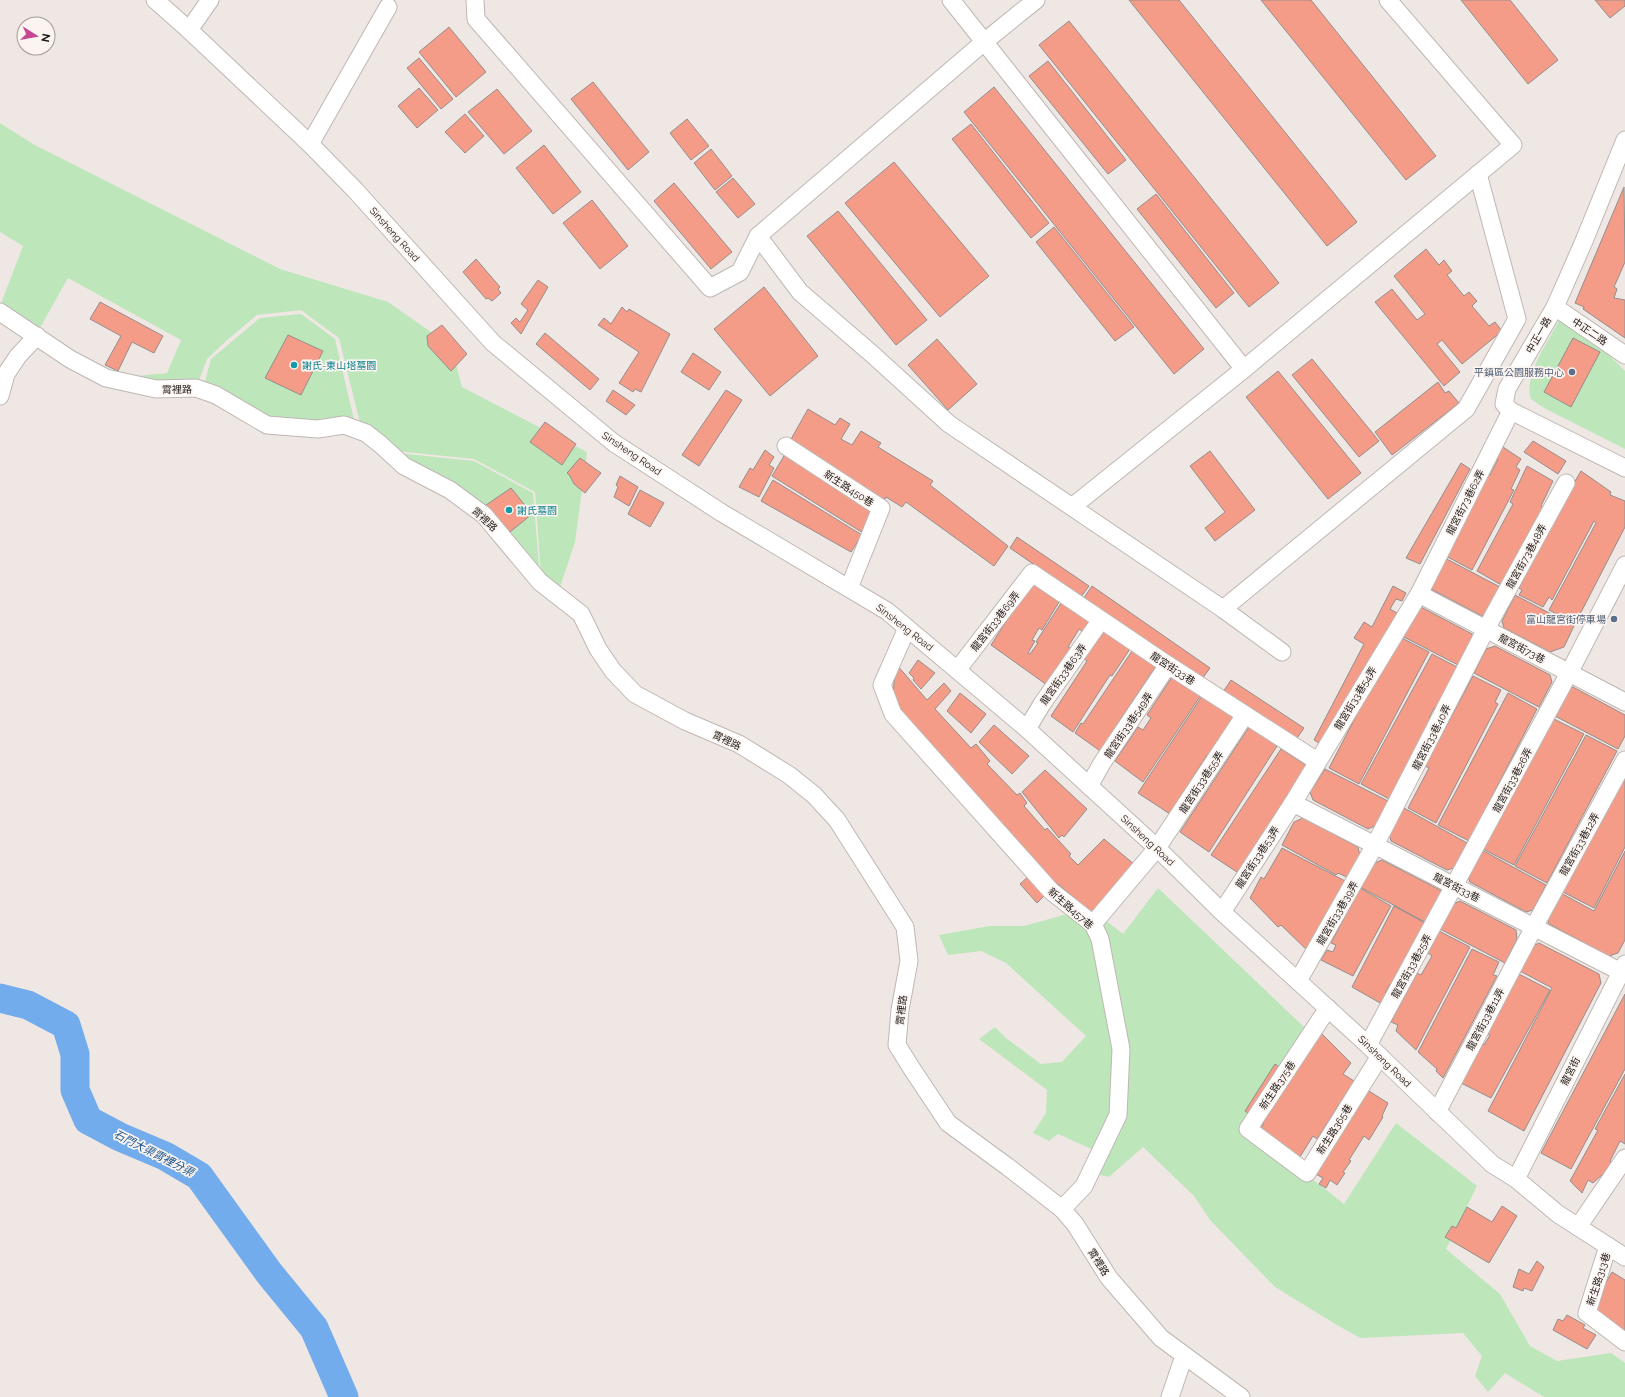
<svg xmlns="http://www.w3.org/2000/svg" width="1625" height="1397" viewBox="0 0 1625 1397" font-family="Raleway,'Noto Sans TC',sans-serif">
<rect width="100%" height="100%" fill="#efe7e3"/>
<g fill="#bde6bb">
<polygon points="0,123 33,144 280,269 388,302 451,346 462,387 587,452 575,542 559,590 541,576 535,492 474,459 396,451 360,423 339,338 301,310 257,315 226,341 207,359 198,383 117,378 167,373 181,340 68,278 37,333 0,306 23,246 0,232"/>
<polygon points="301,314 335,339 355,424 277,422 204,385 211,359 260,318"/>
<path d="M1560,319L1576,322L1625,371V449L1544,408L1531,399C1523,376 1549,340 1560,319Z"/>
<polygon points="397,453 474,461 533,493 540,577 483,509"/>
<polygon points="1158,888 1306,1029 1250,1130 1344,1204 1396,1123 1477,1186 1446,1249 1500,1294 1530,1346 1557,1361 1611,1353 1625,1363 1625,1397 1544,1397 1505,1373 1488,1392 1475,1376 1482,1356 1463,1333 1360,1338 1337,1325 1275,1287 1210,1220 1194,1196 1143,1147 1109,1177 1092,1173 1100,1153 1058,1134 1049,1141 1033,1133 1046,1113 1047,1090 979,1039 995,1027 1006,1038 1041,1064 1062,1062 1086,1036 1006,963 981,951 948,955 939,935 990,926 1024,926 1089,908 1123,934"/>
</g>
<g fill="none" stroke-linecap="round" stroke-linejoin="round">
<polyline stroke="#72acec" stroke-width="29" points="0,998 28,1005 66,1025 75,1054 75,1090 88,1120 120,1137 165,1156 199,1176 269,1273 314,1328 344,1397"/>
</g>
<g fill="#f59c89" stroke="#958d8b">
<polygon points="1129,0 1179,0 1357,222 1327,246"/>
<polygon points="1261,0 1311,0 1436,156 1406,180"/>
<polygon points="1461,0 1510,0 1558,60 1528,84"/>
<polygon points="1595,0 1625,0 1625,6 1610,18"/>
<polygon points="1069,21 1279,283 1249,307 1039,45"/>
<polygon points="449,27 486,72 456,97 419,52"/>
<polygon points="419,58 453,99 441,109 407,68"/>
<polygon points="1048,61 1126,160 1108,174 1029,76"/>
<polygon points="593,82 649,152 628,170 571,99"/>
<polygon points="994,87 1204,349 1174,374 964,112"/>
<polygon points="419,88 438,110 417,128 398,106"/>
<polygon points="497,89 532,131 504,154 468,112"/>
<polygon points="465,114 484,136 465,153 445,132"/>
<polygon points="687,119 709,146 691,160 670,133"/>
<polygon points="971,124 1049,223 1031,238 952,139"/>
<polygon points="544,145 581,192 553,214 516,168"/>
<polygon points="711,149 732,176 715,190 694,163"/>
<polygon points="894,162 989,276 940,317 845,203"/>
<polygon points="733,178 755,204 738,218 716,192"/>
<polygon points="674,183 732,252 711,269 654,201"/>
<polygon points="1624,187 1625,262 1614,287 1617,289 1614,298 1625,300 1625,338 1583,309 1584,307 1575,303"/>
<polygon points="1156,194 1234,293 1216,308 1137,209"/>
<polygon points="592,200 628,246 600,269 563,223"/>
<polygon points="838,211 927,320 896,345 807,236"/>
<polygon points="1054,227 1134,327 1115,341 1036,242"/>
<polygon points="1426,249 1439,265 1444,260 1452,271 1447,275 1464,296 1469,292 1477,301 1472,306 1489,326 1495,322 1502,331 1462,364 1442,340 1437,344 1460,372 1444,386 1375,302 1392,289 1417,320 1425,314 1394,276"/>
<polygon points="476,259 500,287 498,289 501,293 492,301 488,298 486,299 463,272"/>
<polygon points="538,280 548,287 521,334 511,323 516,318 520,322 528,310 521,304"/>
<polygon points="764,287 818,356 770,396 714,329"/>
<polygon points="100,302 163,336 154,353 132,342 118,371 105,365 121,336 90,319"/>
<polygon points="622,307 627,312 629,309 670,334 641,392 635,389 633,392 619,383 639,352 598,325 604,318 611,324"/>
<polygon points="442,325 467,354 451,371 428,346 427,336"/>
<polygon points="545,333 599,379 590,390 536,344"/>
<polygon points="288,335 323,351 301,395 265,378"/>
<polygon points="1573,338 1600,352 1571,407 1544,392"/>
<polygon points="937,339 977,384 948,410 908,365"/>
<polygon points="693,353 721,372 709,390 681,372"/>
<polygon points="1312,359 1379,441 1359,457 1292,375"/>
<polygon points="1278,371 1361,473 1328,499 1246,397"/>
<polygon points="1438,382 1445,393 1449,391 1459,403 1392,455 1375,432"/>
<polygon points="613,390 635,405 626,415 606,401"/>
<polygon points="726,390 742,400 699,466 682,455"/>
<polygon points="808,409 835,425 840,418 850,424 841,439 852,445 861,431 881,443 878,447 933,481 930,485 1008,546 994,566 906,502 902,507 886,497 885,499 880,498 790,441"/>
<polygon points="545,422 576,444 562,465 530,442"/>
<polygon points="1533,441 1566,461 1558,474 1524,452"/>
<polygon points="1500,445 1521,459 1516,467 1520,470 1511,489 1514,490 1472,570 1442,554 1485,472 1490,475 1498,459 1493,456"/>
<polygon points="765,450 774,457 769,465 774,468 759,497 739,487 750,468 753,470"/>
<polygon points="787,451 878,510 863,533 772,476"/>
<polygon points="1210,451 1255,510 1215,541 1205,528 1225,512 1190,466"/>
<polygon points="580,458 601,473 585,493 574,484 570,476 567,473"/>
<polygon points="1461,463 1470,469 1420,564 1406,558"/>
<polygon points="1527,466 1553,481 1541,506 1545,508 1503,586 1477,571 1513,504 1510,502"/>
<polygon points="1581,471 1611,492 1610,495 1625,501 1625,527 1575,624 1549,610 1596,523 1594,521 1552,600 1549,597 1543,607 1519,595 1522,590 1519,588 1556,514"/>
<polygon points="620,476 638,487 629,506 614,497 618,487 616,485"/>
<polygon points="773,480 862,535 851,552 761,501"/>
<polygon points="511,488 532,514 510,532 486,505"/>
<polygon points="640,490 664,503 650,527 628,514"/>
<polygon points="1017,537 1089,586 1081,597 1010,548"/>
<polygon points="1441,556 1502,588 1488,613 1482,616 1429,588"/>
<polygon points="1031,583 1059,602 1042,630 1039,628 1032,640 1035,641 1028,653 1030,654 1038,643 1036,642 1061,603 1089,622 1083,632 1079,629 1068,647 1072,649 1047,685 991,645"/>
<polygon points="1092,586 1210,668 1202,679 1083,599"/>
<polygon points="1393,586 1406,593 1402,601 1396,599 1390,609 1397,613 1324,746 1314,740 1364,644 1354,638 1364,622 1372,627"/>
<polygon points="1515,595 1574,626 1564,647 1550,652 1504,628 1502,621"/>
<polygon points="1419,606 1472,634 1474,641 1460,666 1400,635"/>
<polygon points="1101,630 1130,649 1112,676 1110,675 1073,732 1051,716 1087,661 1083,658"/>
<polygon points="1398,636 1429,652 1359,784 1329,768"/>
<polygon points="1495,646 1550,675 1552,682 1539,707 1474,673 1486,649"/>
<polygon points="1132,651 1156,666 1116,726 1119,729 1103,753 1075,733 1081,723 1083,724"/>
<polygon points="1432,654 1459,668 1438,710 1434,708 1429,718 1433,720 1391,800 1361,784"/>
<polygon points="918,660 935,673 921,689 913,680 914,678 909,673"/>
<polygon points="897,665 927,700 944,683 951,691 935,709 971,748 976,744 990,761 987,764 1017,795 1020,793 1027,803 1024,806 1045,830 1047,828 1071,854 1069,856 1078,865 1104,839 1135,865 1095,912 1091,912 1058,884 1055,886 896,708 900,705 893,697 895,670"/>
<polygon points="1473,676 1501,690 1495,702 1498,704 1436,823 1408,808 1429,768 1425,766"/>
<polygon points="1172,677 1201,695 1143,782 1115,761 1138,727 1143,730 1151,718 1147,715"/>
<polygon points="1231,680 1304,728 1295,741 1223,692"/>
<polygon points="1573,687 1625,715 1625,736 1618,749 1553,715 1566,689"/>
<polygon points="960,693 986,714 971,733 947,711"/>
<polygon points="1508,693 1537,709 1469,841 1438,825"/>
<polygon points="1202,696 1235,718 1210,757 1207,755 1178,801 1179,802 1170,814 1138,793"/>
<polygon points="1552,718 1584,734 1514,865 1483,849"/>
<polygon points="994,725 1029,756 1012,774 979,742"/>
<polygon points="1249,727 1277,746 1209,852 1180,832"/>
<polygon points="1586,735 1617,751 1547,883 1515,866"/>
<polygon points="1281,749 1309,767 1240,874 1211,855"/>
<polygon points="1325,769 1390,802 1377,825 1368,829 1313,800 1310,792"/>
<polygon points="1045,770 1087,809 1064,837 1062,835 1059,838 1022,792"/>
<polygon points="1625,771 1625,847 1594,908 1561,891"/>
<polygon points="1404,808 1467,843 1454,868 1447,870 1391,841 1389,834"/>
<polygon points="1303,818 1358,847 1360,856 1349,878 1338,873 1336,875 1282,845 1294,822"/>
<polygon points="1282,848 1347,882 1310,953 1281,925 1278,927 1250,898 1261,877 1264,879"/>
<polygon points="1482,850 1546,885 1533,910 1526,912 1470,882 1468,876"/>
<polygon points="1625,851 1625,940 1618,953 1609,956 1549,924 1547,917 1559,892 1594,911"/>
<polygon points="1382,860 1442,891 1425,922 1360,887 1372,864"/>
<polygon points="1031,874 1048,892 1037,903 1020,884"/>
<polygon points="1360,888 1391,906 1353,976 1321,960 1327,950 1333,952 1336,945 1331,943"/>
<polygon points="1460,901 1516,930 1517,939 1505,963 1440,929 1451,905"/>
<polygon points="1394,906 1425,923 1392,985 1390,984 1385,993 1387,994 1382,1004 1352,987"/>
<polygon points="1439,931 1470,947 1416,1050 1396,1031 1398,1025 1391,1022 1417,973 1421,975 1432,956 1428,953"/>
<polygon points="1539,943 1599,974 1601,983 1524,1131 1488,1111 1552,988 1518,970 1531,947"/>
<polygon points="1472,949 1499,962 1493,975 1497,976 1443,1078 1436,1071 1437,1069 1418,1052"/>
<polygon points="1517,973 1550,990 1491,1098 1459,1082 1481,1042 1484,1045 1490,1035 1486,1033"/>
<polygon points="1625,994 1625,1069 1571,1169 1541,1153"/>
<polygon points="1321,1033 1351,1063 1343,1074 1354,1081 1317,1139 1313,1136 1298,1160 1257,1135 1264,1123 1258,1119"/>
<polygon points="1275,1064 1282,1069 1252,1116 1245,1111"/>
<polygon points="1625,1074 1625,1144 1620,1141 1610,1161 1614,1164 1593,1183 1588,1180 1582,1193 1570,1181 1598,1130 1595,1129"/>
<polygon points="1364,1088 1388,1103 1382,1116 1383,1117 1369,1140 1364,1136 1349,1160 1351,1161 1343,1172 1345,1173 1337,1185 1330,1180 1326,1188 1319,1184 1323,1178 1312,1172"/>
<polygon points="1502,1206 1517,1216 1489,1263 1445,1237 1452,1226 1456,1228 1467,1207 1492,1222"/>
<polygon points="1537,1261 1544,1267 1532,1291 1524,1288 1523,1291 1513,1287 1519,1269 1529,1274"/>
<polygon points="1612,1272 1625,1280 1625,1341 1586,1317"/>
<polygon points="1567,1315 1585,1325 1583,1328 1596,1335 1587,1349 1553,1330 1558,1319 1563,1321"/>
</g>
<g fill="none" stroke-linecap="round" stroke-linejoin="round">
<defs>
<g id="minor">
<polyline points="155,0 189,30 310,144 355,190 493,343 614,443 722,513 887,611 1027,729 1157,848 1222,912 1368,1045 1492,1164 1516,1179 1558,1214 1625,1257"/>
<polyline points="475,0 476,19 710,288 740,272 758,236 984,42 1036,0"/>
<polyline points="951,0 1244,369"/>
<polyline points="189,30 210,0"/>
<polyline points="1625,140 1584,241 1555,307 1507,389 1504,404 1511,411 1625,468"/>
<polyline points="310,144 388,7"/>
<polyline points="758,236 800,292 872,354 949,424 1223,609 1282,652"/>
<polyline points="1555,307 1625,355"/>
<polyline points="0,312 70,359 106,378 156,389 196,388 216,395 267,425 318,429 344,425 366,433 380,444 404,466 450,490 484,515 540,582 581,614 598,649 613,671 635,694 685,721 739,744 789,775 814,795 837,820 905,927 909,961 900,1010 897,1045 912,1069 948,1123 1008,1167 1062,1209 1075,1224 1109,1278 1161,1338 1241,1397"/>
<polyline points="0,396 6,374 18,356 37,336"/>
<polyline points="786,446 881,508 849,588"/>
<polyline points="1072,507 1244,369 1513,145 1388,0"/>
<polyline points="1419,594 1625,702"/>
<polyline points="1223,609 1466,409 1517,319 1478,174"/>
<polyline points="907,628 882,685 893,714 1051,891 1093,924 1100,939 1121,1049 1118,1115 1084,1186 1062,1209"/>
<polyline points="958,669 1032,573 1168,665 1317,761"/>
<polyline points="1027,729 1042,704 1101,620"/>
<polyline points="1089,786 1102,763 1168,665"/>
<polyline points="1293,803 1625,974"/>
<polyline points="1222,912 1293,803 1419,594 1511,411"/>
<polyline points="1093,924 1157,848 1245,715"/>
<polyline points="1298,981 1375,845 1486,629 1566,483"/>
<polyline points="1328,1008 1248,1129 1307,1173 1380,1056"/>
<polyline points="1368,1045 1569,673 1625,565"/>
<polyline points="1437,1112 1534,927 1625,760"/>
<polyline points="1516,1179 1625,964"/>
<polyline points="1578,1227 1625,1158"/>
<polyline points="1608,1246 1587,1313 1625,1342"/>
<polyline points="1170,1397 1184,1356"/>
</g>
</defs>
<use href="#minor" stroke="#bfb7b3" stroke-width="19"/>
<use href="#minor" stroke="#fff" stroke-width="17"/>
</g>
<g fill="#0f9aa8" stroke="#fcf4f0" stroke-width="1.5">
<circle cx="294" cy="365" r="4"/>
<circle cx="509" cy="510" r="4"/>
</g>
<g fill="#5c6f8a" stroke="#fcf4f0" stroke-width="1.5">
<circle cx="1572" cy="372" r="4"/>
<circle cx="1614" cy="619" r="4"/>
</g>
<g text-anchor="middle" stroke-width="3.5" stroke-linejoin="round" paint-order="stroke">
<g font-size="10" fill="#1d1a18" stroke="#fcf4f0">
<text transform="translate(395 234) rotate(48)" y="4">Sinsheng Road</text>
<text transform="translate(1590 331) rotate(34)" y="4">中正二路</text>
<text transform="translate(1538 335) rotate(-60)" y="4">中正一路</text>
<text transform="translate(177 389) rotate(-1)" y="4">霄裡路</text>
<text transform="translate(632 453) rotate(34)" y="4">Sinsheng Road</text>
<text transform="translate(849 488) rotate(33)" y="4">新生路450巷</text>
<text transform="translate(1465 502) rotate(-63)" y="4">龍宮街73巷62弄</text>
<text transform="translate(485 519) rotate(43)" y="4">霄裡路</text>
<text transform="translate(1526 556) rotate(-61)" y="4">龍宮街73巷48弄</text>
<text transform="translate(995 621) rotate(-52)" y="4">龍宮街33巷69弄</text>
<text transform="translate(905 627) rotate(38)" y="4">Sinsheng Road</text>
<text transform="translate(1522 648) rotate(28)" y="4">龍宮街73巷</text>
<text transform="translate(1173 668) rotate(33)" y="4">龍宮街33巷</text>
<text transform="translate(1063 674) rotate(-55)" y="4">龍宮街33巷63弄</text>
<text transform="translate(1355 698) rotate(-59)" y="4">龍宮街33巷54弄</text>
<text transform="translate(1128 725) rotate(-56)" y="4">龍宮街33巷549弄</text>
<text transform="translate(1431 737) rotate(-63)" y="4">龍宮街33巷40弄</text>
<text transform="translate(727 740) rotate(25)" y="4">霄裡路</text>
<text transform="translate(1512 780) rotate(-62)" y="4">龍宮街33巷26弄</text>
<text transform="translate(1201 782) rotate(-57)" y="4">龍宮街33巷55弄</text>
<text transform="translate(1148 840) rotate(43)" y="4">Sinsheng Road</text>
<text transform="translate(1579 844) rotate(-61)" y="4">龍宮街33巷12弄</text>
<text transform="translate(1257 857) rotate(-57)" y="4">龍宮街33巷53弄</text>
<text transform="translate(1457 887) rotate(27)" y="4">龍宮街33巷</text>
<text transform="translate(1071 908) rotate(41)" y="4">新生路457巷</text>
<text transform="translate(1337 913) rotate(-60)" y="4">龍宮街33巷39弄</text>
<text transform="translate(1411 966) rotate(-61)" y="4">龍宮街33巷25弄</text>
<text transform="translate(901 1010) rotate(-83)" y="4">霄裡路</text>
<text transform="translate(1485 1019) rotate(-62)" y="4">龍宮街33巷11弄</text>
<text transform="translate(1385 1061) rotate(44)" y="4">Sinsheng Road</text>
<text transform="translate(1570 1071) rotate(-63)" y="4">龍宮街</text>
<text transform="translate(1277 1085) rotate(-56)" y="4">新生路375巷</text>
<text transform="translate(1334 1129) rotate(-58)" y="4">新生路365巷</text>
<text transform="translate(1099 1262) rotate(57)" y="4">霄裡路</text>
<text transform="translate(1598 1279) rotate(-72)" y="4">新生路313巷</text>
</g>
<g font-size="10" fill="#0d838f" stroke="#fcf4f0" text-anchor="start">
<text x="302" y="369">謝氏-東山塔墓園</text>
<text x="517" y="514">謝氏墓園</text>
</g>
<g font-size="10" fill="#4e5e75" stroke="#fcf4f0" text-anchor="end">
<text x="1564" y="376">平鎮區公園服務中心</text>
<text x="1606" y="623">富山龍宮街停車場</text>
</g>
<g font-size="11" font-style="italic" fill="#15528c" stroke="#fcf4f0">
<text transform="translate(154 1153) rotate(27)" y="4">石門大渠霄裡分渠</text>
</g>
</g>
<g transform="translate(36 36) rotate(101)"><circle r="19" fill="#fcf4f0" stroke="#a39d9a"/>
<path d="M0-3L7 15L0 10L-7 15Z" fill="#c74691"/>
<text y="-6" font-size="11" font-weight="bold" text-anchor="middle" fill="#1d1a18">N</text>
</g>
</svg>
